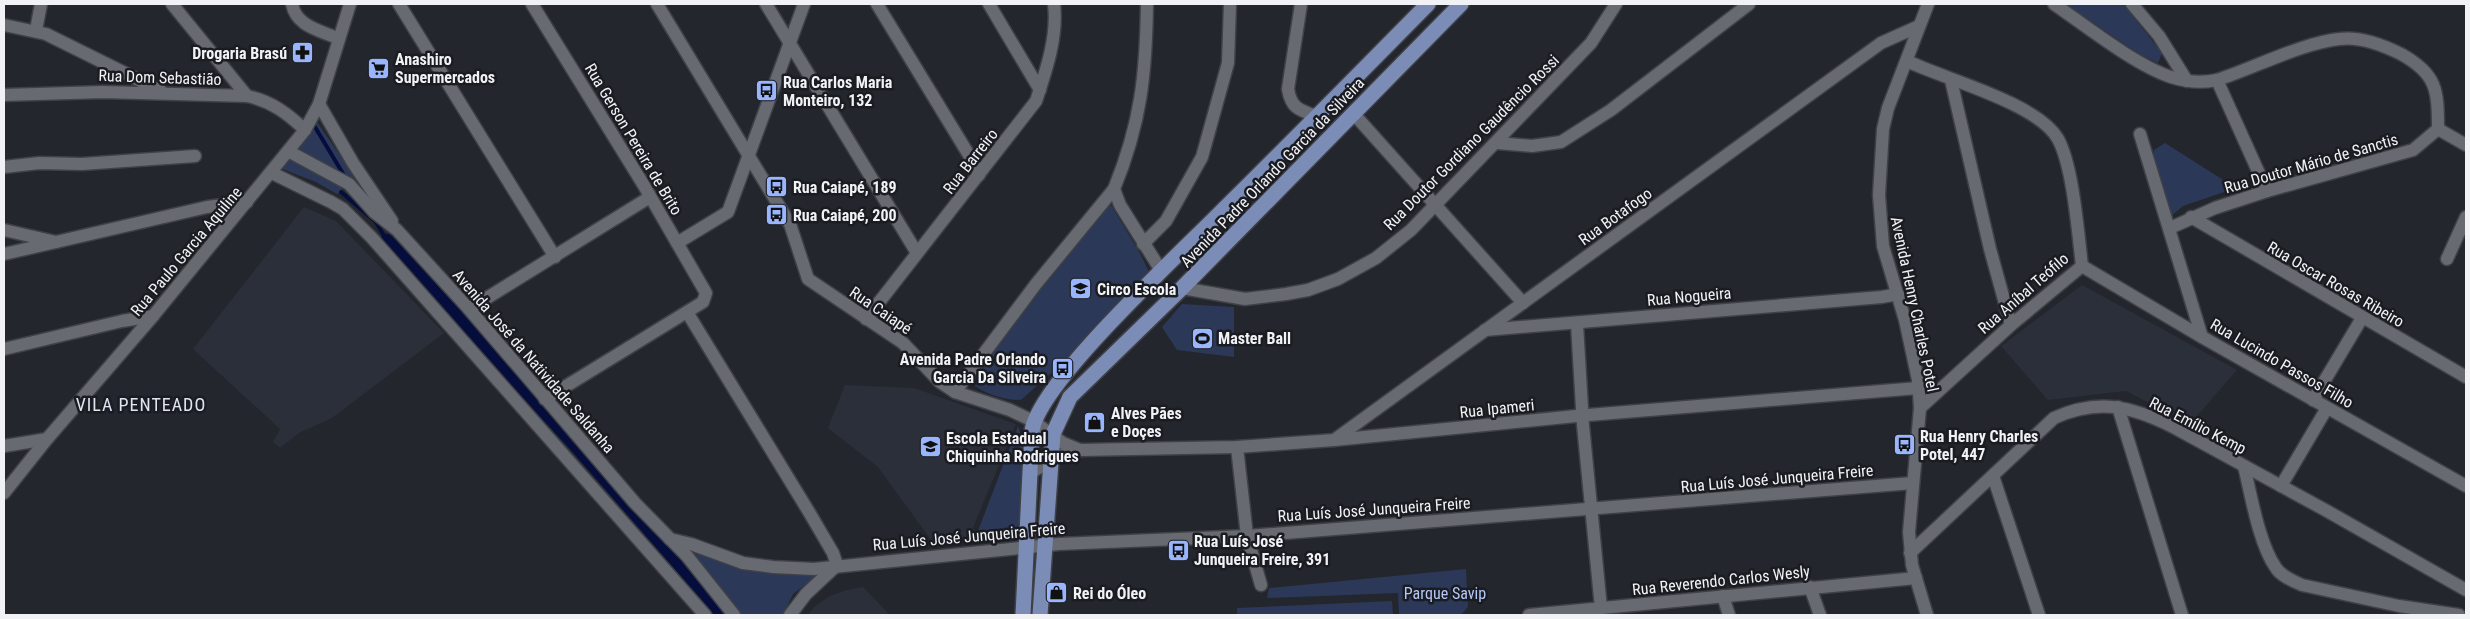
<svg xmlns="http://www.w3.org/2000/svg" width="2470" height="619" viewBox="0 0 2470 619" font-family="'Roboto Condensed',sans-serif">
<rect width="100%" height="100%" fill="#23262c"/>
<g fill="#2b2f3a">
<polygon points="304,207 336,221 444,333 332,418 299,433 280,448 273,442 280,429 193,349"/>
<polygon points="2082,285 2237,370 2190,424 2126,391 2048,400 2001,346"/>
<polygon points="845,385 914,388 1016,424 967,542 934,544 878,467 828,428"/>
<polygon points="863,587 890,615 808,615 814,607 830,596 847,590"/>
</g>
<g fill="#2c3858">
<polygon points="2065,4 2123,4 2162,53 2158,63 2141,55"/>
<polygon points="315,119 356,179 337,171 344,182 341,192 337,194 316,182 280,168"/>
<polygon points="2165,143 2236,188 2183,206 2171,216 2154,161 2154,150"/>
<path d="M1109,202L1140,253L1149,272L1068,358L1021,400C1003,400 984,394 970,382L971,367Z"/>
<polygon points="1182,304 1234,307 1234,357 1177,350 1162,327"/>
<path d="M1018,426C1030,457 1020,507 1017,540L973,544Z"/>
<path d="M692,551C740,570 768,574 819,574L793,594L783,615H741L718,588Z"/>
<polygon points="1466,569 1468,607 1461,615 1399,615 1398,593 1267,598 1269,588"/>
<polygon points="1392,601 1393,615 1237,615 1237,608"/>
</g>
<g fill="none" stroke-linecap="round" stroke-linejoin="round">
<g stroke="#050d3c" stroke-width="4">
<polyline points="315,127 345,177"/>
<polyline points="341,192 376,222 387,241"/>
<polyline points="371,216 376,222"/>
</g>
<polyline stroke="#050d3c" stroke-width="14" points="387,241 574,443 724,615"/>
<defs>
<g id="minor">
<polyline points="172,4 247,96"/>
<path d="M292,4C296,26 319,30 337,38"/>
<polyline points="399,4 555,257"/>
<polyline points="532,4 643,184 706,293 703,302 545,399"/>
<polyline points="657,4 790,224 808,279 903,343 940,382 955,392 1010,410 1033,421 1063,443 1080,450"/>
<polyline points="766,4 917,253"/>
<polyline points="877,4 972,160 979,175"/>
<polyline points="989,4 1040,90"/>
<path d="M1147,4C1146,74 1141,123 1114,189L1120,205L1162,272"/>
<path d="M1301,4L1288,89C1291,108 1299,110 1316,116"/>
<path d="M2054,4C2086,26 2135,65 2171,77C2186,82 2202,83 2217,80C2254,68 2302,43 2339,39C2360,36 2383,45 2401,54C2437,74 2438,90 2438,129L2413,150L2267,191L2215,208L2170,228"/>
<polyline points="2132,4 2159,36 2187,81"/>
<polyline points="4,25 46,34 161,91"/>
<polyline points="36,30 41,4"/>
<path d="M1907,61C1944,79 2038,103 2058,139C2073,166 2078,233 2082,266L2011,325L1920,408"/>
<polyline points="1951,80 1990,249 2011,325"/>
<polyline points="2217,80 2267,191"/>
<path d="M4,95L103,92L247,96C271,101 287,113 305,130"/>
<polyline points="319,104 353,163 392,221"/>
<polyline points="1353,113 1523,303"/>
<polyline points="2438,129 2466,145"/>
<polyline points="2140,134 2202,337"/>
<polyline points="1497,143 1532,146 1561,142 1611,110 1749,4"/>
<polyline points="288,151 349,184 374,212 397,230 469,309 635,503 687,556 734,615"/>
<polyline points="4,167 39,163 82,164 195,156"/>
<polyline points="272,173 331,202 343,209 372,238 705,615"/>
<polyline points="2191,217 2466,377"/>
<polyline points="4,230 56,242"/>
<polyline points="677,243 728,212 804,4"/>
<polyline points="1143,244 1166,221 1202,157 1228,63 1230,4"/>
<polyline points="4,254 207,207 247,202"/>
<polyline points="2447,259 2466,217"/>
<polyline points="2082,266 2202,337 2466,486"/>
<polyline points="1182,288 1245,299 1286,294 1308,290 1338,279 1376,258 1411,230 1591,43 1616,4"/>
<polyline points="469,309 650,197"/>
<polyline points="687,312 809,512 833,553 837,565"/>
<path d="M866,319L1036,101C1046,71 1058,36 1054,4"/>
<polyline points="1577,324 1583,425 1601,608"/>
<polyline points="1485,330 1882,297 1898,294"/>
<polyline points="4,349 122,321 153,316"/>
<polyline points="955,392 1036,284 1114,189"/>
<polyline points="2313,400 2362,318"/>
<polyline points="2118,407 2182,615"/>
<polyline points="1334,440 1881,43 1919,26"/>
<polyline points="4,446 47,439"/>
<polyline points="1237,447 1247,536 1261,585"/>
<path d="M2244,466C2251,495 2259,544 2276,568C2281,576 2293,581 2302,585L2399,606L2459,615"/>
<polyline points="1030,473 1059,456 1080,450 1237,447 1334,440 1576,416 1918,388"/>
<polyline points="1993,476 2039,615"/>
<polyline points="2281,486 2327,408"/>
<polyline points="4,493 47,439 153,316 305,130 319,104 350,4"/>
<polyline points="670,539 691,544 743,563 773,567 814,569 1059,544 1247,536 1913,483"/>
<path d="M1910,553L2054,418C2098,398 2131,406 2173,427L2327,511L2466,590"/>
<polyline points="1810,587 1820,615"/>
<polyline points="1723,596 1729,615"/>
<polyline points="790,615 806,594 837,565"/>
<polyline points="1529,615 1916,578"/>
<polyline points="1927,615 1912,565 1909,532 1920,408 1918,380 1905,320 1883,246 1879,195 1883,129 1888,108 1928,4"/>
</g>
<g id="major">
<path d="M1023,615L1032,431C1039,382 1183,251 1223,210C1292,142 1360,73 1428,4"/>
<polyline points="1040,615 1053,434 1070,397 1182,288 1461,4"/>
</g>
</defs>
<use href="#minor" stroke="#3f4146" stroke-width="15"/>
<use href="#major" stroke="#3f4146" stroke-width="18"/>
<use href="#minor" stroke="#676a71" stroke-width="12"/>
<use href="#major" stroke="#7b8cb7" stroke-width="15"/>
</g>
<defs>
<symbol id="pharmacy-square" viewBox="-11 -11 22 22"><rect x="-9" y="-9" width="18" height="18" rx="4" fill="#99b5fd" stroke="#1a1c22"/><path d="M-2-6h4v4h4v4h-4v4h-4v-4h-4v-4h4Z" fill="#111"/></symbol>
<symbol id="supermarket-square" viewBox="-11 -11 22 22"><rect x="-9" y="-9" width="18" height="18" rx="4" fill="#99b5fd" stroke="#1a1c22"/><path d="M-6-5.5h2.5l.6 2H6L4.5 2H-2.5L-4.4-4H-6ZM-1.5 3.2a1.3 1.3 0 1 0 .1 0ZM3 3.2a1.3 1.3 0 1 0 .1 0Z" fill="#111"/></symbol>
<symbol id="bus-square" viewBox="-11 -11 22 22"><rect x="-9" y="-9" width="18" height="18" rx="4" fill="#99b5fd" stroke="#1a1c22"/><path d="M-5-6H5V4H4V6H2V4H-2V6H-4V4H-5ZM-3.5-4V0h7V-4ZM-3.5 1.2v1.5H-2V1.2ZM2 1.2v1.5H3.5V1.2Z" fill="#111"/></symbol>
<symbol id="school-square" viewBox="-11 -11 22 22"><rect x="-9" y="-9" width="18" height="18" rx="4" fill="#99b5fd" stroke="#1a1c22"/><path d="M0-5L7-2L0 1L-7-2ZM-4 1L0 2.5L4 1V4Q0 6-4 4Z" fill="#111"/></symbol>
<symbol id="stadium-square" viewBox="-11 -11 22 22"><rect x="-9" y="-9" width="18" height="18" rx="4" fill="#99b5fd" stroke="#1a1c22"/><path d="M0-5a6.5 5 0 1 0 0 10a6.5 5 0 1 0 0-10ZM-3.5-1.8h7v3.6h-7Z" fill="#111"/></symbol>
<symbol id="shop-square" viewBox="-11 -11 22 22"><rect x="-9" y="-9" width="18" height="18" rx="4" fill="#99b5fd" stroke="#1a1c22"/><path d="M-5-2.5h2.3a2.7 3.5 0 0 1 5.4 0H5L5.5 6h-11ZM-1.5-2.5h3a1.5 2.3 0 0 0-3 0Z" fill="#111"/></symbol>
</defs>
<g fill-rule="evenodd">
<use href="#pharmacy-square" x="290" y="40" width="25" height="25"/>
<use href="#supermarket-square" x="366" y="56" width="25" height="25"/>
<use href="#bus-square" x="754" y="78" width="25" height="25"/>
<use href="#bus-square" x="764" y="174" width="25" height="25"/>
<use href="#bus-square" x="764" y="202" width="25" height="25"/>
<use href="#school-square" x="1068" y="276" width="25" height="25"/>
<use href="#stadium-square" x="1190" y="326" width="25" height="25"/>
<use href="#bus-square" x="1050" y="356" width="25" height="25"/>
<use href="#shop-square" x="1082" y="410" width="25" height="25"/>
<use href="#bus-square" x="1892" y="432" width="25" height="25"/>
<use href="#school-square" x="918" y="434" width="25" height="25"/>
<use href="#bus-square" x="1166" y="538" width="25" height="25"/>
<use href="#shop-square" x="1044" y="580" width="25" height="25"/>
</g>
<g text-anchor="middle" stroke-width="5" stroke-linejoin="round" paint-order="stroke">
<g font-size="16" font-weight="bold" fill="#f0f2f6" stroke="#1a1c22" text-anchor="start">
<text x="287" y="59" text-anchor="end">Drogaria Brasú</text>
<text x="395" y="65">Anashiro<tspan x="395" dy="18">Supermercados</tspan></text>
<text x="783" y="88">Rua Carlos Maria<tspan x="783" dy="18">Monteiro, 132</tspan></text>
<text x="793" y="193">Rua Caiapé, 189</text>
<text x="793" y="221">Rua Caiapé, 200</text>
<text x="1097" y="295">Circo Escola</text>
<text x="1218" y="344">Master Ball</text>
<text x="1046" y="365" text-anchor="end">Avenida Padre Orlando<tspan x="1046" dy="18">Garcia Da Silveira</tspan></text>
<text x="1111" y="419">Alves Pães<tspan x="1111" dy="18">e Doçes</tspan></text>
<text x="1920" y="442">Rua Henry Charles<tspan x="1920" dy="18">Potel, 447</tspan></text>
<text x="946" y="444">Escola Estadual<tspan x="946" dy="18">Chiquinha Rodrigues</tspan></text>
<text x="1194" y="547">Rua Luís José<tspan x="1194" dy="18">Junqueira Freire, 391</tspan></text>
<text x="1073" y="599">Rei do Óleo</text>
</g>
<g font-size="16" fill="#f0f2f6" stroke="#1a1c22">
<text transform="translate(160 77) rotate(2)" y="6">Rua Dom Sebastião</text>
<text transform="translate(634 139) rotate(59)" y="6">Rua Gerson Pereira de Brito</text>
<text transform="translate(1471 142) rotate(-45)" y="6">Rua Doutor Gordiano Gaudêncio Rossi</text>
<text transform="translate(970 161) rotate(-52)" y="6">Rua Barreiro</text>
<text transform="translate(2311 163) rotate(-16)" y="6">Rua Doutor Mário de Sanctis</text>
<text transform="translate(1272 172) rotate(-46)" y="6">Avenida Padre Orlando Garcia da Silveira</text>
<text transform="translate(1615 216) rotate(-36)" y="6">Rua Botafogo</text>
<text transform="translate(186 251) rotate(-50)" y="6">Rua Paulo Garcia Aquiline</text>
<text transform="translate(2336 284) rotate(30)" y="6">Rua Oscar Rosas Ribeiro</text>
<text transform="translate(2023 293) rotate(-41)" y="6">Rua Aníbal Teófilo</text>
<text transform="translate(1689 296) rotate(-5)" y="6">Rua Nogueira</text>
<text transform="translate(1915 304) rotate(78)" y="6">Avenida Henry Charles Potel</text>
<text transform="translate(881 310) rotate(34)" y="6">Rua Caiapé</text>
<text transform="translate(534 361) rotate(49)" y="6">Avenida José da Natividade Saldanha</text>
<text transform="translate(2282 363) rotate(30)" y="6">Rua Lucindo Passos Filho</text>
<text transform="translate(1497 408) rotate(-6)" y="6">Rua Ipameri</text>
<text transform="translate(2198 425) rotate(27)" y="6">Rua Emílio Kemp</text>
<text transform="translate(1777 478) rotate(-5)" y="6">Rua Luís José Junqueira Freire</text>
<text transform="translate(1374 509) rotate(-4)" y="6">Rua Luís José Junqueira Freire</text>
<text transform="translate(969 536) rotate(-5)" y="6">Rua Luís José Junqueira Freire</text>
<text transform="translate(1721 580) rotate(-6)" y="6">Rua Reverendo Carlos Wesly</text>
</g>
<g font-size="16" fill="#b4c8f9" stroke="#1a1c22">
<text x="1445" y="599">Parque Savip</text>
</g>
<g font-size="18" letter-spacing="1" fill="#dee4f2" stroke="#1a1c22">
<text x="141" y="411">VILA PENTEADO</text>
</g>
</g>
<rect width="2470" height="619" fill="none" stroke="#f0f2f6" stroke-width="10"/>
</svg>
